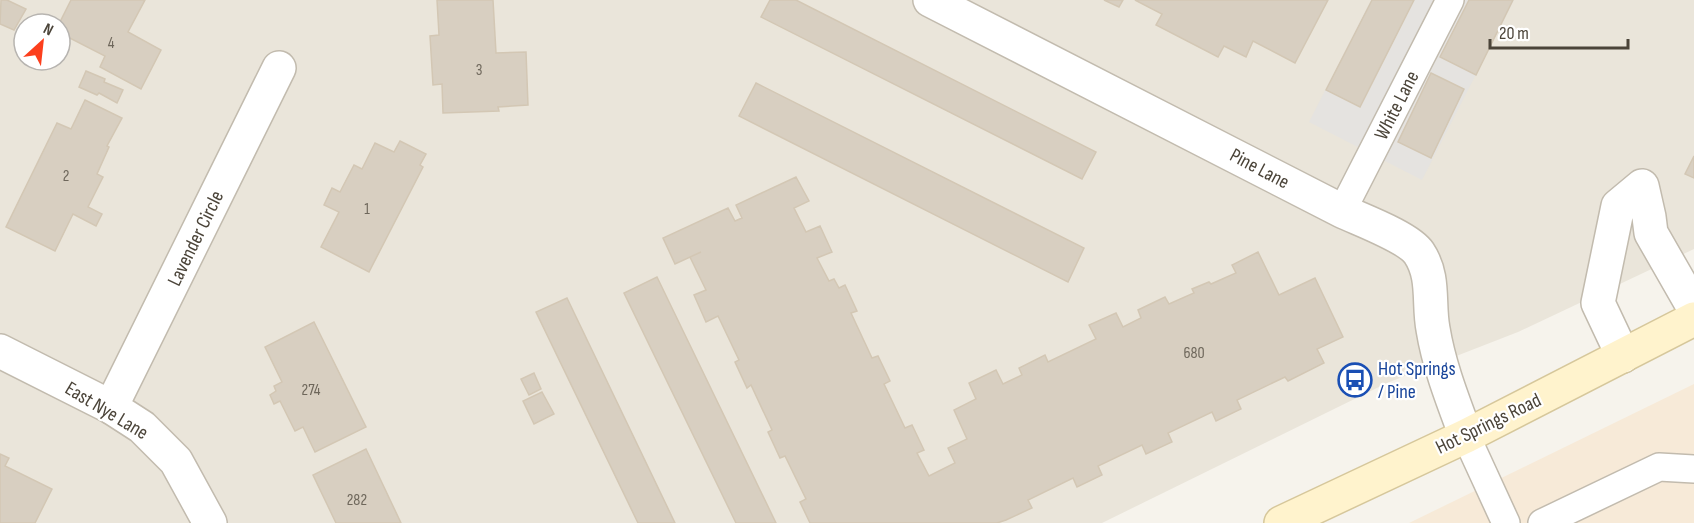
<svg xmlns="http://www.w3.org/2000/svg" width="1694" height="523" viewBox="0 0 1694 523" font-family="'Sofia Sans Condensed',sans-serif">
<rect width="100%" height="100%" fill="#f6f3ec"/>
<path fill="#eae5da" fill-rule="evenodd" d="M0,0H1694V249L1518,332L1387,383L1102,523H0ZM24,24H60V60H24Z"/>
<polygon fill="#f7ead8" points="1694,384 1694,523 1409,523"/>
<polygon fill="#e5e3e0" points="1371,0 1514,0 1422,180 1309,122"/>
<g fill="#d8cfc1" stroke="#d3c7b4" stroke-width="1.5">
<polygon points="1,0 7,0 26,9 14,30 0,24"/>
<polygon points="71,0 145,0 128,32 161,50 141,89 100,67 105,56 60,33 59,24"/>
<polygon points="437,0 493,0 496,53 526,52 528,105 498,107 499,111 443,113 442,84 433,85 430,36 439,35"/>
<polygon points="770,0 796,0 1096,152 1082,179 761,17"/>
<polygon points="1104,0 1123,0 1119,7"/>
<polygon points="1135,0 1328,0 1295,63 1253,41 1246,57 1224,46 1218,57 1156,25 1162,14"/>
<polygon points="1372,0 1414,0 1360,107 1326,90"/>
<polygon points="1469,0 1513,0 1476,75 1440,57"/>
<polygon points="86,71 105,79 104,82 123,90 117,103 99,93 97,95 79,87"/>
<polygon points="1431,73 1464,89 1431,158 1398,142"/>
<polygon points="756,83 1084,248 1068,282 739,116"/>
<polygon points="85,100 122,118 107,146 109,147 97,174 103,177 88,207 102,214 96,226 73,214 55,251 6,227 57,123 71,129"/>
<polygon points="400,141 426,154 420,165 423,167 369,272 321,247 339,212 324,205 332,188 340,192 354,165 362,169 375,143 394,152"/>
<polygon points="1694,156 1694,178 1685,174"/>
<polygon points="796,177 809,201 794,208 806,232 820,226 832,252 817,258 829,281 834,279 839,288 845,285 857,311 851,313 872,358 878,356 890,381 884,384 905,428 912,425 924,450 917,453 929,476 955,463 948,448 967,439 954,410 976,399 969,383 996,370 1003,384 1022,375 1019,368 1045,355 1048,362 1096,339 1089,325 1116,313 1123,327 1141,318 1138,310 1165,297 1169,304 1194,293 1192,289 1209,282 1211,284 1236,273 1232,265 1258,252 1279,295 1315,278 1343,337 1317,349 1324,363 1288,381 1285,377 1237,400 1241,409 1216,421 1212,412 1168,433 1172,442 1146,454 1142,445 1098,466 1102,475 1077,487 1073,478 1028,500 1032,508 1006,520 997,523 810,523 800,502 806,499 785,456 780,458 768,432 772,430 751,385 747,388 735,362 739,360 718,316 706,322 694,295 706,290 690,257 701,252 675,264 663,238 728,208 735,221 742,218 736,205"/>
<polygon points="657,277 776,523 736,523 624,293"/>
<polygon points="567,298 675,523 638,523 536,312"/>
<polygon points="314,322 366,427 315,452 303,427 295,431 280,401 274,404 270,395 276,391 274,386 282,382 265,347"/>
<polygon points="534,373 541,389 529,395 521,379"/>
<polygon points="542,392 554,414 534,424 523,401"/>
<polygon points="366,449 401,523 336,523 313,475"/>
<polygon points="0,454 9,458 5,466 52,489 35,523 0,523"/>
</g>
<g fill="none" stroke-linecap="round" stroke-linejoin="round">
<defs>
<g id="lane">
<polyline points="1342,211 1450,0"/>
<polyline points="1466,436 1506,523"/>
<polyline points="1542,523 1659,467 1694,469"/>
</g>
<g id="street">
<path d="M930,0L1342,211C1361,220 1408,237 1419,253C1435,277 1428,303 1433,329C1439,366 1453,401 1466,436"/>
<polyline points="0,351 111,407 142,427 176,461 210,523"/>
<polyline points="1623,356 1598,303 1618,206 1642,186 1649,217 1651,233 1694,308"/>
<polyline points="111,407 279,68"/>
</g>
<polyline id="secondary" points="1281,523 1466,436 1694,319"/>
</defs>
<use href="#lane" stroke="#c2bbae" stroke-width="30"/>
<use href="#street" stroke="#c2bbae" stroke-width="36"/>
<use href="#secondary" stroke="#d6c79b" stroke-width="36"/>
<use href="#lane" stroke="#fff" stroke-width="27"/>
<use href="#street" stroke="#fff" stroke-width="33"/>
<use href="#secondary" stroke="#fff3cd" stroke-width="33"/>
</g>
<defs>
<symbol id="bus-ring" viewBox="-11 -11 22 22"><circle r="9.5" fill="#fff" stroke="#1a4fb4" stroke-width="1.5"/><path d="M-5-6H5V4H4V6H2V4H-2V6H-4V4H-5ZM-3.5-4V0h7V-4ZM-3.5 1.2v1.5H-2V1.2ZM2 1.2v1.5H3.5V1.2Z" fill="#1a4fb4"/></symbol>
</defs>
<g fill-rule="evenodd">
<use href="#bus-ring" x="1336" y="361" width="38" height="38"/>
</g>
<g text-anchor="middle" stroke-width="4.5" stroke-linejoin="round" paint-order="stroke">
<g font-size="16" fill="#6e675b">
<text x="111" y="48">4</text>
<text x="479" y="75">3</text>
<text x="66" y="181">2</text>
<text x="367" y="214">1</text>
<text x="1194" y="358">680</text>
<text x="311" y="395">274</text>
<text x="357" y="505">282</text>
</g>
<g font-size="20" fill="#4b4439" stroke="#fff">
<text transform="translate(1396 105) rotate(-63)" y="7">White Lane</text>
<text transform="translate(1260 168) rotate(28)" y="7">Pine Lane</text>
<text transform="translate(195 238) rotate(-64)" y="7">Lavender Circle</text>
<text transform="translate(107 410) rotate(31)" y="7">East Nye Lane</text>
<text transform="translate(1488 423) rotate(-26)" y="7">Hot Springs Road</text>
</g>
<g font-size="20" fill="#164399" stroke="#fff" text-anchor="start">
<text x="1378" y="375">Hot Springs<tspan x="1378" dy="23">/ Pine</tspan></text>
</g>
</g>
<g transform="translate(42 42) rotate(27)"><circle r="28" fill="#ffffff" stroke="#b7b4b0" stroke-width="1.5"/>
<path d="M0-4.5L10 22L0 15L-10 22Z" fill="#fc3f1d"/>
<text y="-9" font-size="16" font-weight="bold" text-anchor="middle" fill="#4b4439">N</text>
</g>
<path d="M1490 39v9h138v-9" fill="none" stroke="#4b4439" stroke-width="3"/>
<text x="1499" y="39" font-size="18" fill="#4b4439" stroke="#ffffff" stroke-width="4.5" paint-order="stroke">20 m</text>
</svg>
